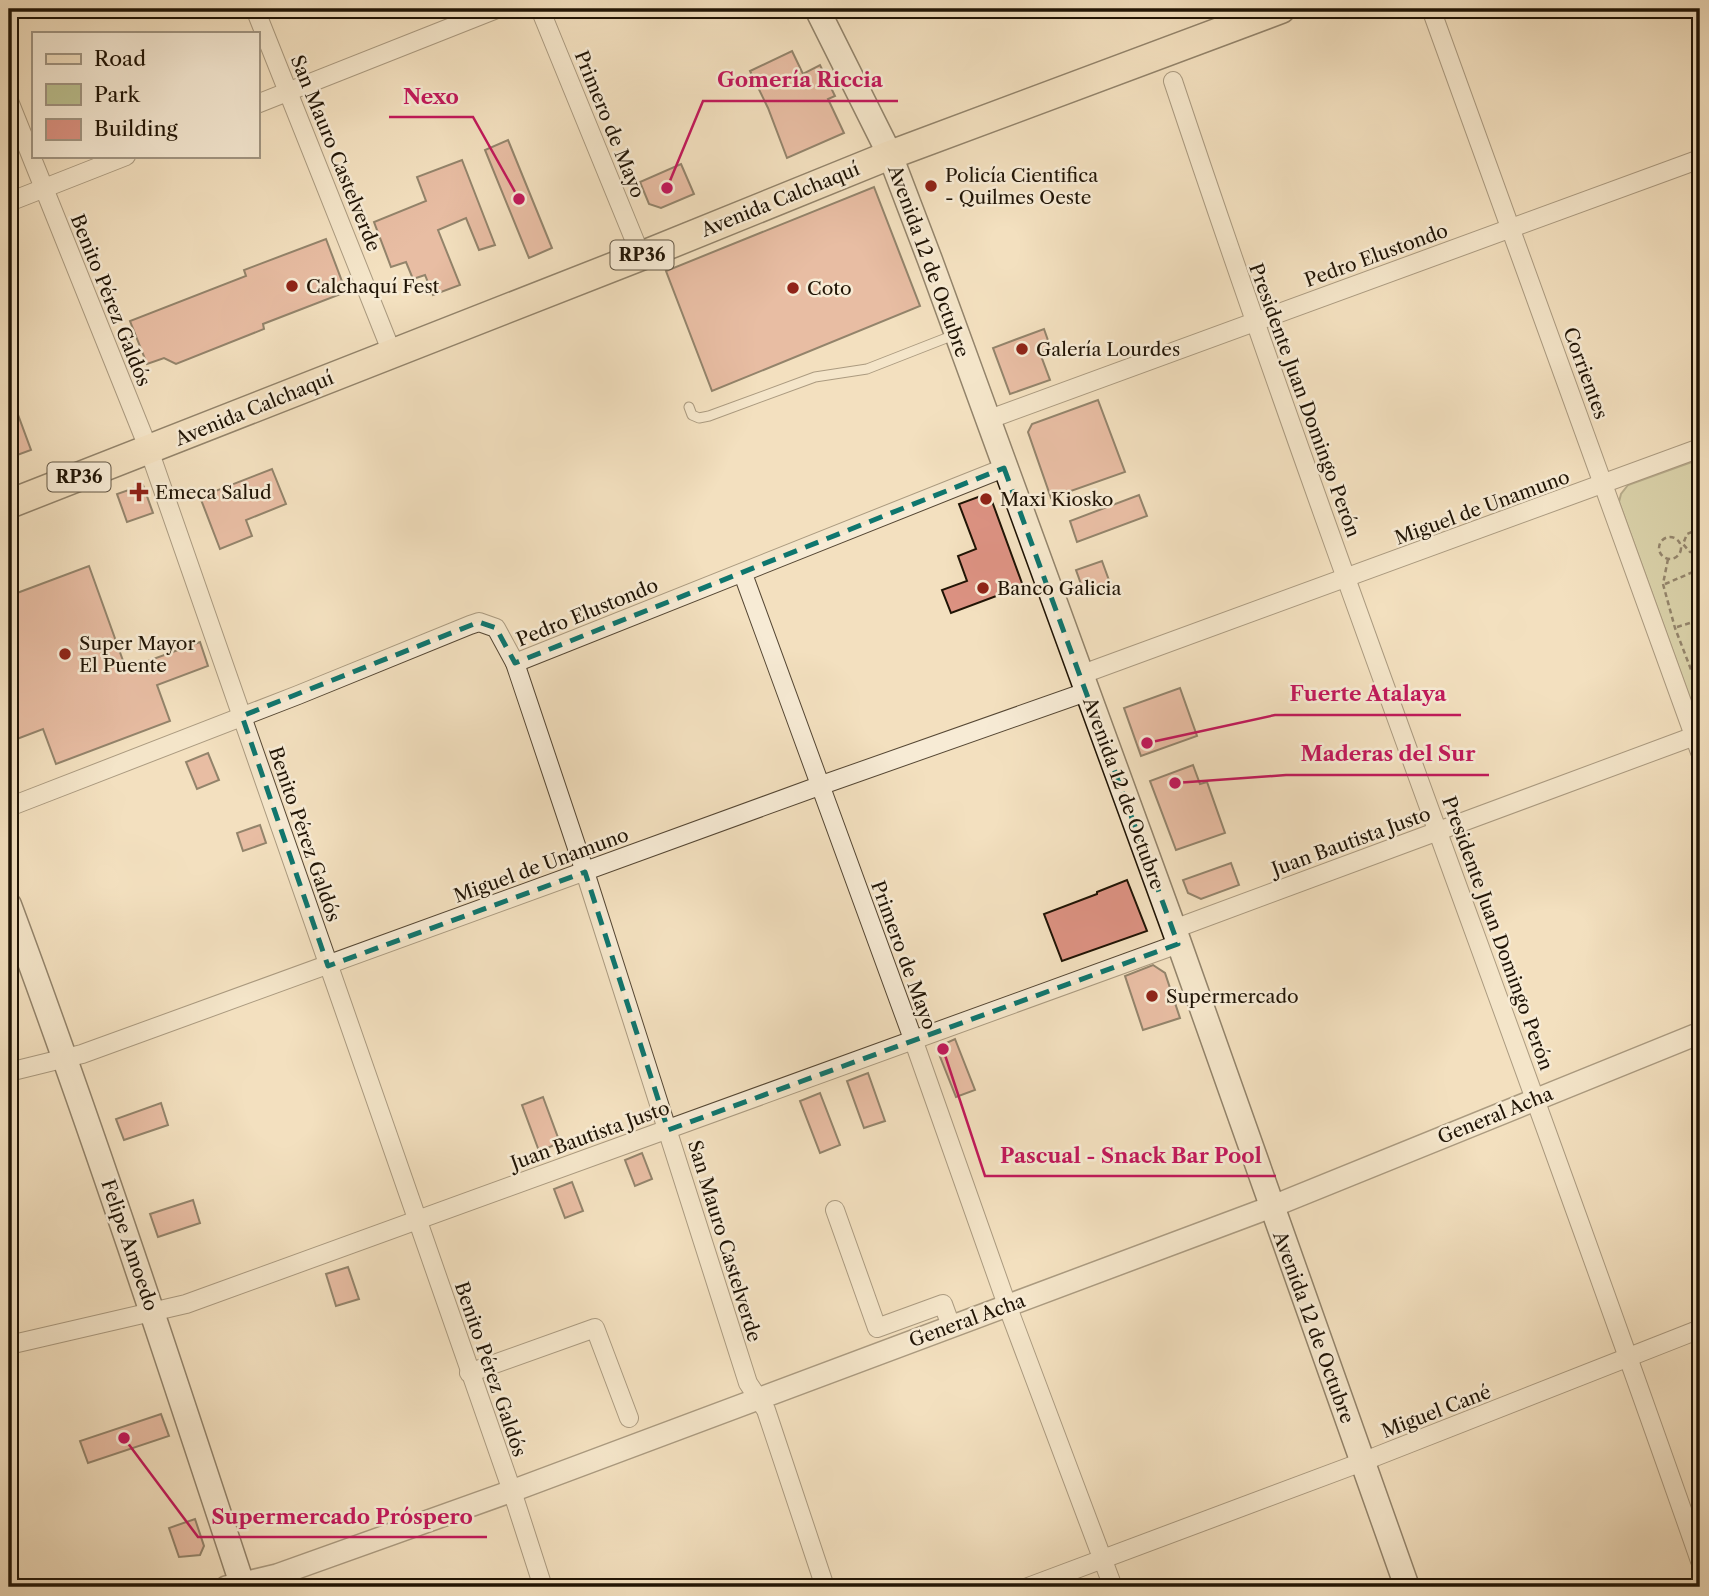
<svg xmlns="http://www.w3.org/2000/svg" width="1709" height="1596" viewBox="0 0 1709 1596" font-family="'Libre Caslon Text',serif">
<rect width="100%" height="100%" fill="#f3e0bf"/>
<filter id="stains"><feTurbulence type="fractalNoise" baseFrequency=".00286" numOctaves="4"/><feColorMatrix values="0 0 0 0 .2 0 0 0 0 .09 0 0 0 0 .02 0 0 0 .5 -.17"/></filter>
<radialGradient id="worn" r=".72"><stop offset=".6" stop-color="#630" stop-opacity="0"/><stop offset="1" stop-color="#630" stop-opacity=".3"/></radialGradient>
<polygon fill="#bcc291" stroke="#6e6b4b" stroke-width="2" points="1700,459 1700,720 1698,721 1619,502 1621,494 1628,485"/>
<g fill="#dc9282" stroke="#201405" stroke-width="2">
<polygon points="792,51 803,74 820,65 835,96 828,99 844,133 787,158 768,108 750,71"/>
<polygon points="508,140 552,248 529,258 485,150"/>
<polygon points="462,160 495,245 479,250 466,218 438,230 460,285 433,295 425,275 413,279 406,262 391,267 374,222 426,201 417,177"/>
<polygon points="681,164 694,194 661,208 649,204 640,182"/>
<polygon points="874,187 920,306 712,391 666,271"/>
<polygon points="326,239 346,292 263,324 264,329 176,364 164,358 147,364 130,321 246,276 244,270"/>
<polygon points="1044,329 1051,349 1040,353 1050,380 1010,394 993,348"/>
<polygon points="10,393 31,450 9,458 9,394"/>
<polygon points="1098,400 1125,472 1051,498 1028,432 1032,424"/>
<polygon points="272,469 286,504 246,520 252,536 220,549 200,497"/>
<polygon points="143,485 153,513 127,522 117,494"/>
<polygon points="989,493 1023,586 951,613 942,590 967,581 958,556 976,549 959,504"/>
<polygon points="1139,495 1147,516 1077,542 1070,521"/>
<polygon points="1102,561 1111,586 1085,595 1076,570"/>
<polygon points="89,566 126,669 200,642 208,666 157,685 170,721 56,764 43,729 9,742 9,596"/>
<polygon points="1180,688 1197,736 1141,756 1124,708"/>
<polygon points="208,753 219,780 197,789 186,762"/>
<polygon points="1193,765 1200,784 1207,782 1225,833 1176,850 1150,781"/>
<polygon points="260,825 266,843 243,851 237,833"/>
<polygon points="1231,863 1239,885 1201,899 1188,893 1183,880"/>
<polygon points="1127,880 1147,931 1062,961 1044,914 1097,894 1097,892"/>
<polygon points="1153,965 1165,973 1180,1018 1143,1030 1125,976"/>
<polygon points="955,1039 975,1090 956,1097 939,1054 944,1044"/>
<polygon points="868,1073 885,1121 864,1128 847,1081"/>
<polygon points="820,1093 840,1145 820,1153 800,1101"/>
<polygon points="543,1097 560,1143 539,1151 522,1105"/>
<polygon points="161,1103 168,1125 124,1140 116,1119"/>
<polygon points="642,1153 652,1179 635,1186 625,1160"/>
<polygon points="572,1182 583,1211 565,1218 554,1189"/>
<polygon points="193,1200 200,1223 158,1237 150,1214"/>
<polygon points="348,1267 359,1299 336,1306 326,1274"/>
<polygon points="161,1414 169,1436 88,1463 80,1441"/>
<polygon points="195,1519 204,1546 200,1555 179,1557 169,1528"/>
</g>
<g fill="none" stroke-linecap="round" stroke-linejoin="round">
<defs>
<polyline id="service" points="689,407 692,415 699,418 709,416 815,377 867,369 954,335"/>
<g id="minor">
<polyline points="255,9 392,353"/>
<polyline points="540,9 641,256"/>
<polyline points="1431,9 1700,752"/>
<path d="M1173,81C1339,578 1528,1067 1700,1561"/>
<polyline points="9,101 149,450 512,1491 543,1587"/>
<polyline points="257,104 497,9"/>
<polyline points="9,202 126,156"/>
<polyline points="987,420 1700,159"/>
<polyline points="743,574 913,1039 1007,1305 1113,1587"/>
<polyline points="515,663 1004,468"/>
<polyline points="1080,675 1700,448"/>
<polyline points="9,807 298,695 470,625 479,622 496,628 515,663 585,872 748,1383 766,1410 825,1587"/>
<polyline points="1174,929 1700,734"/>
<polyline points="9,1072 82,1054 819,786 1086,692"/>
<polyline points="835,1210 877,1328 943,1304 951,1326"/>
<polyline points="9,1345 186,1304 1178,944"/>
<polyline points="469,1373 595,1328 629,1418"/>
<polyline points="9,1578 12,1587"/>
<polyline points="1028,1587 1362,1462 1700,1329"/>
</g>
<polyline id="tertiary" points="226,1587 277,1575 512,1491 1271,1207 1700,1033"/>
<g id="secondary">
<polyline points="817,9 890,155 930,260 1174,929 1407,1587"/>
<path d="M9,905C93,1131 168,1359 243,1587"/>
</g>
<polyline id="primary" points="9,504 641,256 890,155 1281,9"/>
</defs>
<use href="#service" stroke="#554734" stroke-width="11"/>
<use href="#minor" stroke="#554734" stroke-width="20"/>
<use href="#tertiary" stroke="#554734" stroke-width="24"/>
<use href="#secondary" stroke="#201405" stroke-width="27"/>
<use href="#primary" stroke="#201405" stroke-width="31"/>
<g stroke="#201405" stroke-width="2.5" stroke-dasharray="5 3.5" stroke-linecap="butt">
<polyline points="1700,533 1694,531 1687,534 1683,544 1690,552 1700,552"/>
<circle cx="1670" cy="548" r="11"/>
<polyline points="1668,559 1663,584 1675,628 1700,693"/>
<polyline points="1665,584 1700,569"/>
<polyline points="1677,627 1700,620"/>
</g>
<use href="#service" stroke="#f7ebd5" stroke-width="9"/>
<use href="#minor" stroke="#f7ebd5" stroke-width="18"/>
<use href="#tertiary" stroke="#f7ebd5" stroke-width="21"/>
<use href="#secondary" stroke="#f7ebd5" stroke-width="24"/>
<use href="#primary" stroke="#f3e0bf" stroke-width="28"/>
</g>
<path d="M0 0H1709V1596H0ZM1004,468L1178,944L668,1130L585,872L328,966L242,716L479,622L496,628L515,663Z" fill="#f3e0bf" fill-opacity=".55" fill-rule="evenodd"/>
<path fill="none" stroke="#0f766e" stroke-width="5" stroke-dasharray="14 9" stroke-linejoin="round" d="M1004,468L1178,944L668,1130L585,872L328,966L242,716L479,622L496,628L515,663Z"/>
<g fill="#8f2418" stroke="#f7ebd5" stroke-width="2.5">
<circle cx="931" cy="186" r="7"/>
<circle cx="292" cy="286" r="7"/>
<circle cx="793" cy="288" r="7"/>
<circle cx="1022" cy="349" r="7"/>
<path d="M135.5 481.5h7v7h7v7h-7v7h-7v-7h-7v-7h7z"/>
<circle cx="986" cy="499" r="7"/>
<circle cx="983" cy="588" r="7"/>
<circle cx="65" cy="654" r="7"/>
<circle cx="1152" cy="996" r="7"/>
</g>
<g text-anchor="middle" stroke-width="5" stroke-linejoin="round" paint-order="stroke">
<g fill="#f7ebd5" stroke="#605443" stroke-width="2">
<rect x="610.5" y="240.5" width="63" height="29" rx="5"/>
<rect x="47.5" y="462.5" width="63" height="29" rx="5"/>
</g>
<g font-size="18" font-weight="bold" fill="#201405">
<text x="642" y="261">RP36</text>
<text x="79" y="483">RP36</text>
</g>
<g font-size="19" fill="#201405" stroke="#f7ebd5">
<text transform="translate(610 124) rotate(68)" y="7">Primero de Mayo</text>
<text transform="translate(336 153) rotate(68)" y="7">San Mauro Castelverde</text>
<text transform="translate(780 199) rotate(-22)" y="7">Avenida Calchaquí</text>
<text transform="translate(1376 255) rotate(-20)" y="7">Pedro Elustondo</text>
<text transform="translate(929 261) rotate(70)" y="7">Avenida 12 de Octubre</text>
<text transform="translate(111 300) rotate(68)" y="7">Benito Pérez Galdós</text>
<text transform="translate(1586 373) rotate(70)" y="7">Corrientes</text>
<text transform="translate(1305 400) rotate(70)" y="7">Presidente Juan Domingo Perón</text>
<text transform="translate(254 408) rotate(-22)" y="7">Avenida Calchaquí</text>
<text transform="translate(1482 507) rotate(-20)" y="7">Miguel de Unamuno</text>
<text transform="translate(587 612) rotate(-22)" y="7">Pedro Elustondo</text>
<text transform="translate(1124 793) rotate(70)" y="7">Avenida 12 de Octubre</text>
<text transform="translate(305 834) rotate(71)" y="7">Benito Pérez Galdós</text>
<text transform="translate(1351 841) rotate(-20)" y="7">Juan Bautista Justo</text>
<text transform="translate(541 865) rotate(-20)" y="7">Miguel de Unamuno</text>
<text transform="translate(1498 933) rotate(70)" y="7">Presidente Juan Domingo Perón</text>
<text transform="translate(904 955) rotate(70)" y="7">Primero de Mayo</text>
<text transform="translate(1495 1115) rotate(-22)" y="7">General Acha</text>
<text transform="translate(590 1135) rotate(-20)" y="7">Juan Bautista Justo</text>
<text transform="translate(725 1241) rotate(73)" y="7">San Mauro Castelverde</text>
<text transform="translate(130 1245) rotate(71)" y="7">Felipe Amoedo</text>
<text transform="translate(967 1320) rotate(-20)" y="7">General Acha</text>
<text transform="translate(1314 1327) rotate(70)" y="7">Avenida 12 de Octubre</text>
<text transform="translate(491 1369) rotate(71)" y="7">Benito Pérez Galdós</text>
<text transform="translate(1436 1411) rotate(-21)" y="7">Miguel Cané</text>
</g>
<g font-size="19" fill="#201405" stroke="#f7ebd5" text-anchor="start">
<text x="945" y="182">Policía Cientifica<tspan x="945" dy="22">- Quilmes Oeste</tspan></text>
<text x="306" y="293">Calchaquí Fest</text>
<text x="807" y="295">Coto</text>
<text x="1036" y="356">Galería Lourdes</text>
<text x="155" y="499">Emeca Salud</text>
<text x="1000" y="506">Maxi Kiosko</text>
<text x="997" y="595">Banco Galicia</text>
<text x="79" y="650">Super Mayor<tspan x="79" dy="22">El Puente</tspan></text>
<text x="1166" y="1003">Supermercado</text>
</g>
</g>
<path fill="none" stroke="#c2185b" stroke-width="2.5" d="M667 188L703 101H898M519 199L473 117H389M1147 743L1275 715H1461M1175 783L1286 775H1489M943 1049L985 1176H1276M124 1438L198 1537H487"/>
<g fill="#c2185b" stroke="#f7ebd5" stroke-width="2.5">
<circle cx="667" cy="188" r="7"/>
<circle cx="519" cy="199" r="7"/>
<circle cx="1147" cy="743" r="7"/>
<circle cx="1175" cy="783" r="7"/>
<circle cx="943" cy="1049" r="7"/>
<circle cx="124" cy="1438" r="7"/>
</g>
<g font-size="21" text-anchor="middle" font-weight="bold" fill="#c2185b" stroke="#f7ebd5" stroke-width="5" stroke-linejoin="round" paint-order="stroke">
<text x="800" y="87">Gomería Riccia</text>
<text x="431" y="104">Nexo</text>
<text x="1368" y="701">Fuerte Atalaya</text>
<text x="1388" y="761">Maderas del Sur</text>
<text x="1131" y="1163">Pascual - Snack Bar Pool</text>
<text x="342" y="1524">Supermercado Próspero</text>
</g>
<rect width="1709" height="1596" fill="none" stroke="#f3e0bf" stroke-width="35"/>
<rect x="10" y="10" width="1688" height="1575" fill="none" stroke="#201405" stroke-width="3.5"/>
<rect x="18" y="18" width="1674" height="1561" fill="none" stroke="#201405" stroke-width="2"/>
<rect x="32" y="32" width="228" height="126" fill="#f7ebd5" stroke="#a19582" stroke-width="2"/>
<rect x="46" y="54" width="35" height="10" fill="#f3e0bf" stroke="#a19582" stroke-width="2"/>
<text x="94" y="66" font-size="21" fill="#201405">Road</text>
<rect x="46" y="84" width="35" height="21" fill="#bcc291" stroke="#a19582" stroke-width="2"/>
<text x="94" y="102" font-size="21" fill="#201405">Park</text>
<rect x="46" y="119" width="35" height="21" fill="#dc9282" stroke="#a19582" stroke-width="2"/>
<text x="94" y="136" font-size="21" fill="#201405">Building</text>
<rect width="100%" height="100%" filter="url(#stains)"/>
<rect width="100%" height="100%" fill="url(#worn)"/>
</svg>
